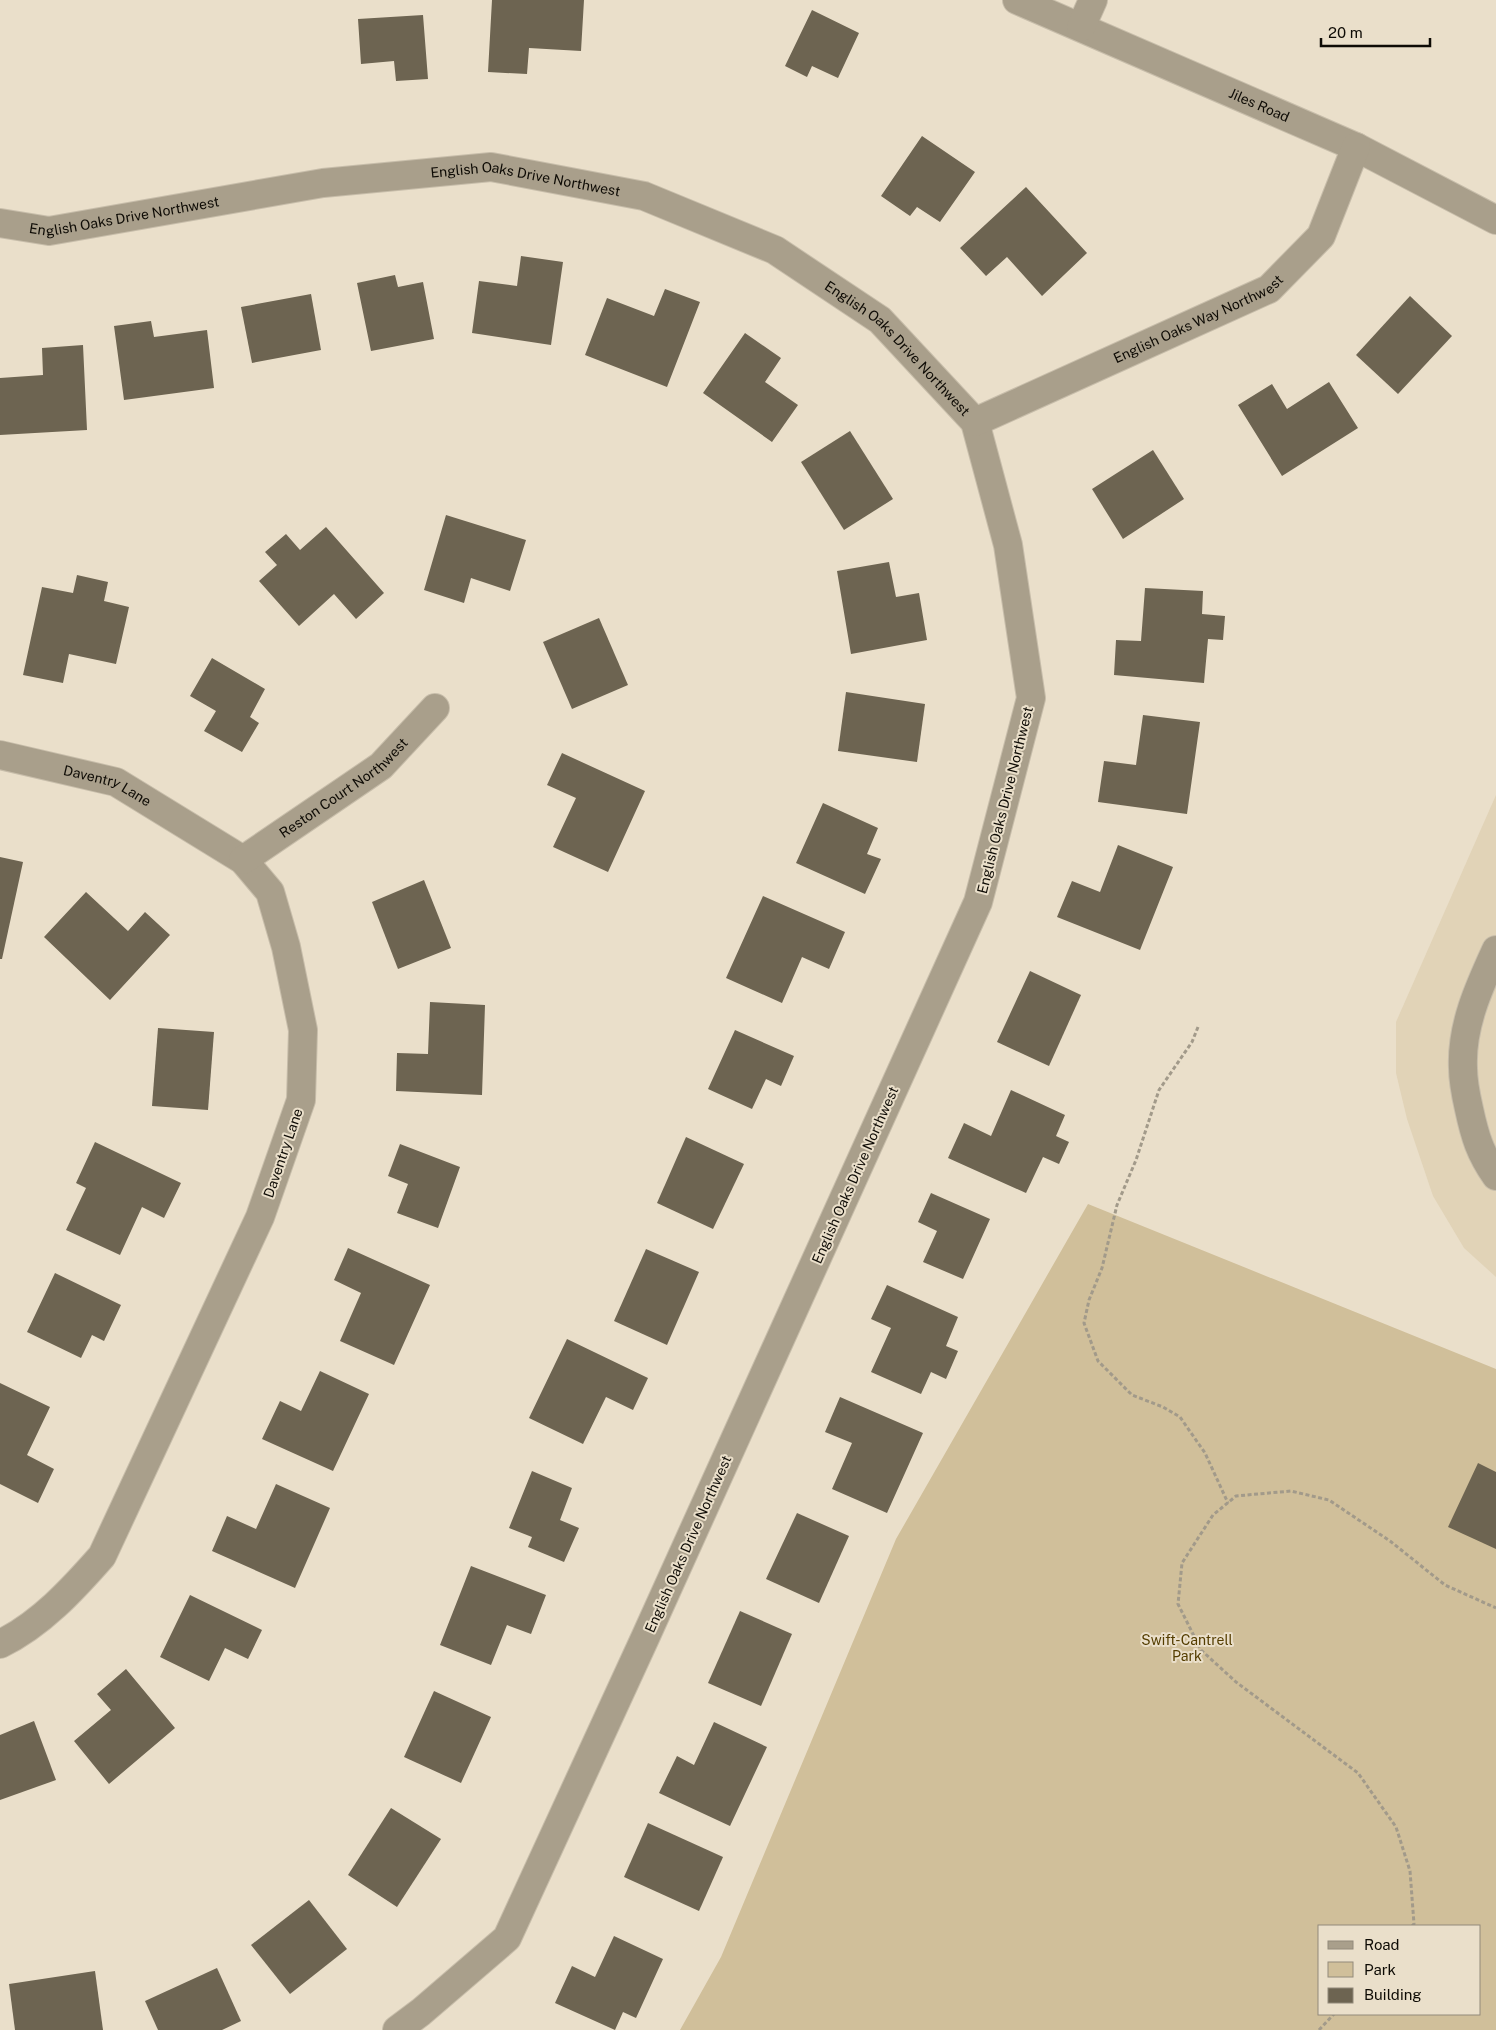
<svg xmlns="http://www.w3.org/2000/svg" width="1496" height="2030" viewBox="0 0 1496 2030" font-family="'Public Sans',sans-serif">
<rect width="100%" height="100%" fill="#eadfca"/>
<polygon fill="#e1d3b7" points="1496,795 1496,1277 1464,1248 1433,1196 1407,1119 1396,1073 1396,1022"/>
<path fill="#d0bf9a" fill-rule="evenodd" d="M1088,1204L1496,1369V2030H680L721,1957L896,1539ZM1320,1926H1480V2014H1320Z"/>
<g fill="#6d6451">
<polygon points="492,0 584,0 581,51 529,48 527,74 488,72"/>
<polygon points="812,10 859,33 838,78 812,66 807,77 785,66"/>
<polygon points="423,15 428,79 396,81 394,61 361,64 358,19"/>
<polygon points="922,136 975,172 940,222 917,207 910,216 881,196"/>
<polygon points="1026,187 1087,253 1042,296 1007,257 986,276 960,248"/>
<polygon points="521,256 563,262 551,345 472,333 479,281 517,286"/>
<polygon points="395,275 398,287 423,282 434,339 371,351 357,283"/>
<polygon points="665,289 700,302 667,387 585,355 607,298 654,316"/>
<polygon points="311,294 321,350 252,363 241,307"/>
<polygon points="1410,296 1452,336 1398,394 1356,355"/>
<polygon points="151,321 154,337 207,330 214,388 124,400 114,326"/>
<polygon points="745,333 781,358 765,382 798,405 772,442 703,393"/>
<polygon points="83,345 87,430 0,435 0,378 43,375 42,348"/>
<polygon points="1329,382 1358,428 1282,476 1238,405 1272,384 1287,409"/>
<polygon points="850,431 893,499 844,530 801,462"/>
<polygon points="1153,450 1184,499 1123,539 1092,489"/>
<polygon points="446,515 526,540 510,591 471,578 464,603 424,590"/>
<polygon points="326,527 384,593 356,619 334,594 299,626 259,581 277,565 265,552 286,534 300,550"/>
<polygon points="889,562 896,597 919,593 927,640 851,654 837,571"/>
<polygon points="77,575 108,582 104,601 129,607 116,664 69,654 63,683 23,675 42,587 73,593"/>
<polygon points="1145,588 1203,591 1202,614 1225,616 1223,640 1208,639 1204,683 1114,675 1116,640 1141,641"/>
<polygon points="599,618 628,685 572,709 543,642"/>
<polygon points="212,658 265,689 250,717 259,723 242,752 204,731 216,711 190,696"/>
<polygon points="846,692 925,704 917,762 838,751"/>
<polygon points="1143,715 1200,722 1187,814 1098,802 1104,761 1136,765"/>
<polygon points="562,753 645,791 608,872 553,847 576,798 547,785"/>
<polygon points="823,803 878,828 867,854 881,859 865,894 796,863"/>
<polygon points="1118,845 1173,867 1140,950 1057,917 1072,881 1100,892"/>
<polygon points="0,857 23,862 2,959 0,959"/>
<polygon points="424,880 451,948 398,969 372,902"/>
<polygon points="86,892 128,931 145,912 170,935 110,1000 44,937"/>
<polygon points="763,896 845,932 829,969 802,957 782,1003 726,978"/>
<polygon points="1030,971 1081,995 1049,1066 997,1042"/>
<polygon points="430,1002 485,1005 482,1095 396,1091 397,1053 428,1054"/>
<polygon points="158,1028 214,1032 208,1110 152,1106"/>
<polygon points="735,1030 794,1056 781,1086 766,1079 752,1109 708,1089"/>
<polygon points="1011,1090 1065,1115 1056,1136 1069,1142 1059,1164 1043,1157 1026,1193 948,1158 964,1123 991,1136"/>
<polygon points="686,1137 744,1164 713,1229 657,1203"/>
<polygon points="95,1142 181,1183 164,1218 142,1207 120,1255 66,1230 86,1188 76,1183"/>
<polygon points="400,1144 460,1167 438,1228 397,1213 408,1184 388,1176"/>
<polygon points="931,1193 990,1219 963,1279 923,1262 937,1231 918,1222"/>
<polygon points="348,1248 430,1285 394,1365 340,1341 361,1293 334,1280"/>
<polygon points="646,1249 699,1272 667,1345 614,1321"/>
<polygon points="55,1273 121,1305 104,1341 92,1335 81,1358 27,1332"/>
<polygon points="887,1285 958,1317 946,1346 958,1351 946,1379 931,1372 921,1394 871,1372 891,1328 871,1319"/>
<polygon points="567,1339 648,1378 633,1410 606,1397 583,1444 529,1418"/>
<polygon points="320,1371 369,1394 333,1471 262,1439 280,1401 301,1411"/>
<polygon points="0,1383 50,1407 27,1455 54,1469 38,1503 0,1484"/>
<polygon points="840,1397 923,1433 887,1513 832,1489 852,1443 825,1432"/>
<polygon points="1478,1463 1496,1472 1496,1549 1448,1527"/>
<polygon points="532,1471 572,1488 560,1520 579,1528 564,1562 528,1547 532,1537 509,1528"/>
<polygon points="276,1484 330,1508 295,1588 212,1551 227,1516 256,1529"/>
<polygon points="797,1513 849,1536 819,1603 766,1579"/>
<polygon points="471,1566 546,1595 531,1634 507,1625 491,1665 440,1645"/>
<polygon points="190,1595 262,1630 248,1659 225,1648 209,1681 160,1657"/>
<polygon points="740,1611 792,1634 761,1706 708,1683"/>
<polygon points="126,1669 175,1728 109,1784 74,1741 111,1710 97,1694"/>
<polygon points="434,1691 491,1717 461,1783 404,1757"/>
<polygon points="34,1721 56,1780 0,1800 0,1735"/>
<polygon points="714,1722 767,1747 730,1826 659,1793 677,1756 694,1765"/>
<polygon points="391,1808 441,1839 397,1907 348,1875"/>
<polygon points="648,1823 723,1857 699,1911 624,1877"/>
<polygon points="309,1900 347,1949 290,1994 251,1945"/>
<polygon points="614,1936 663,1959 636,2018 623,2012 615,2030 555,2003 572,1966 595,1977"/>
<polygon points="217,1968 241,2021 222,2030 158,2030 145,2001"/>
<polygon points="95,1971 103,2030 15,2030 9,1984"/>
</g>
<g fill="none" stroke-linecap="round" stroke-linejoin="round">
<defs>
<g id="minor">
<path id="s1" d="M1017,0L1356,147L1496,220"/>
<polyline points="1081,27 1093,0"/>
<path id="s2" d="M0,223L49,231L323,183L491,167L644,196L775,250L880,320L975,422L1008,545L1031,698L978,902L645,1638L507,1938L421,2012L397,2030"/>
<path id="s3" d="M975,422L1269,289L1321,236L1356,147"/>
<path id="s4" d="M0,755L116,782L243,860L270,892L286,947L303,1030L301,1100L260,1217L102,1556C73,1589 40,1625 0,1644"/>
<path id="s5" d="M243,860L381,766L435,708"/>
<path d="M1496,950C1479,987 1461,1026 1463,1068C1463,1082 1466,1096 1469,1109C1475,1137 1480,1153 1496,1176"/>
</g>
</defs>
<use href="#minor" stroke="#c7bdaa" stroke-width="30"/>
<g stroke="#a29a8a" stroke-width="3" stroke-dasharray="4 2.5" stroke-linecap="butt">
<polyline points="1198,1027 1192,1042 1159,1090 1136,1160 1117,1205 1102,1268 1089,1300 1084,1323 1098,1361 1132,1395 1163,1407 1180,1417 1205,1453 1228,1503"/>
<polyline points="1412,1926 1414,1924 1410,1871 1396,1827 1358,1773 1236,1682 1201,1650 1178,1604 1182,1563 1213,1515 1236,1496 1291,1491 1329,1500 1390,1541 1445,1585 1496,1608"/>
<polyline points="1319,2030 1334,2014"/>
</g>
<use href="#minor" stroke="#a99f8b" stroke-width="28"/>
</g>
<g text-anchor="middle" stroke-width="4" stroke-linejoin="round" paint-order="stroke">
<g font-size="14" fill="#0e0b05" stroke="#eadfca">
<text dy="5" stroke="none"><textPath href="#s1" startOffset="264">Jiles Road</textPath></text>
<text dy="5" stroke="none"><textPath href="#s2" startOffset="532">English Oaks Drive Northwest</textPath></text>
<text dy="5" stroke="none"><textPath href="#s2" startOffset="126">English Oaks Drive Northwest</textPath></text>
<text dy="5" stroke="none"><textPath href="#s3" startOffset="246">English Oaks Way Northwest</textPath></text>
<text dy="5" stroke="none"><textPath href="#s2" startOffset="952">English Oaks Drive Northwest</textPath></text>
<text dy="5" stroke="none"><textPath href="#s4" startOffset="112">Daventry Lane</textPath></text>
<text dy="5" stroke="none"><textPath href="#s5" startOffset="124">Reston Court Northwest</textPath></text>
<text transform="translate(1005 800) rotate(-76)" y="5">English Oaks Drive Northwest</text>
<text transform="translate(283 1153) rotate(-71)" y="5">Daventry Lane</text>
<text transform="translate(855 1175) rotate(-66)" y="5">English Oaks Drive Northwest</text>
<text transform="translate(688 1544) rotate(-66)" y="5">English Oaks Drive Northwest</text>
</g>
<g font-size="14" fill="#543d00" stroke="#eadfca">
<text x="1187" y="1645">Swift-Cantrell<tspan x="1187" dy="16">Park</tspan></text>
</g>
</g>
<rect x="1318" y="1925" width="162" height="90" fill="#eadfca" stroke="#928a7b"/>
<rect x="1328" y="1941" width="25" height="8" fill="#a99f8b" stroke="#928a7b"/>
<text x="1364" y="1950" font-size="15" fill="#0e0b05">Road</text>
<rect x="1328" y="1962" width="25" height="15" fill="#d0bf9a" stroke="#928a7b"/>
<text x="1364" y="1975" font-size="15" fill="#0e0b05">Park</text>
<rect x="1328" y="1988" width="25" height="15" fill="#6d6451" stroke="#928a7b"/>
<text x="1364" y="2000" font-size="15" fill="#0e0b05">Building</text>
<path d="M1321 38v8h109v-8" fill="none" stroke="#0e0b05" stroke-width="2.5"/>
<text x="1328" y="38" font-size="15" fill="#0e0b05" stroke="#eadfca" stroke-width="4" paint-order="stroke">20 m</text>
</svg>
